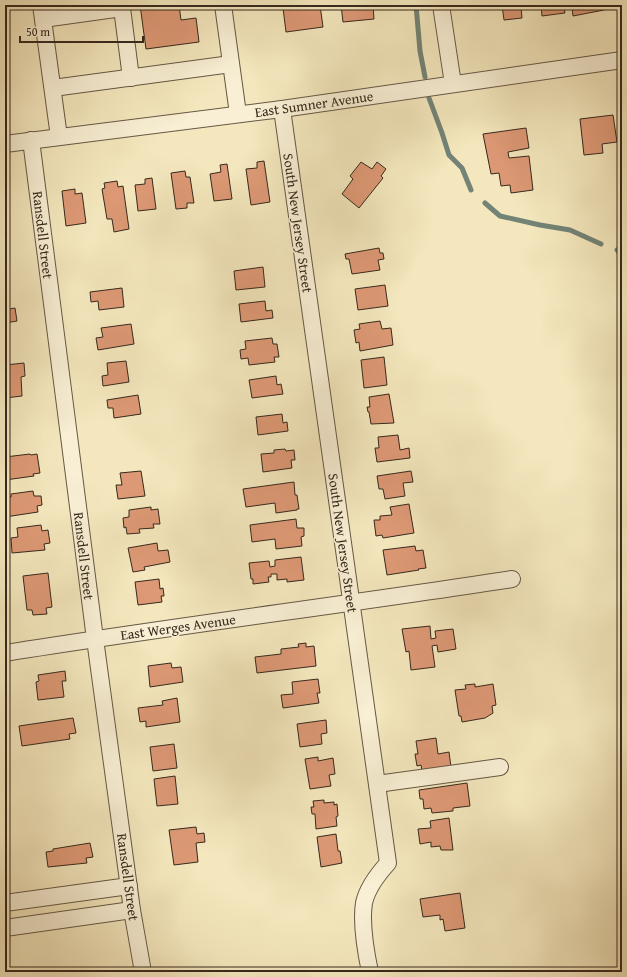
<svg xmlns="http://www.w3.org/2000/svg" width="627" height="977" viewBox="0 0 627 977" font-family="'Gentium Book Plus',serif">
<rect width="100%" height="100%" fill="#f4e7bd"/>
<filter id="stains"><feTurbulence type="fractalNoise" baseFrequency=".005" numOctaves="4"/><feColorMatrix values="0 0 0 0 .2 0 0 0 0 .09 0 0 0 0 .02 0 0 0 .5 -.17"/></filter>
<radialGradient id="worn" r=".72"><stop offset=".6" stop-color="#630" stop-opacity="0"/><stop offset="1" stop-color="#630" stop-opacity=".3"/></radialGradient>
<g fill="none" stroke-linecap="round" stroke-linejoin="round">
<g stroke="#738376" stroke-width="5">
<polyline points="416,5 420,51 425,77"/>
<polyline points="429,98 442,133 449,155 462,168 471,190"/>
<polyline points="485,203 500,216 540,225 570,230 601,244"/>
<polyline points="617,250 622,256"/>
</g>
</g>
<g fill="#dd9975" stroke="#36291d">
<polygon points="140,5 179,5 181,20 196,18 199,42 146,49"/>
<polygon points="288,5 320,5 323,27 286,32 283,8 289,8"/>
<polygon points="341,5 373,5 374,19 343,22"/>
<polygon points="502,5 512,5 512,8 521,7 522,18 504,20"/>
<polygon points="541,5 603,5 604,10 573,16 572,7 564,8 565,13 542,16"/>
<polygon points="613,115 617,142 602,144 603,153 584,155 580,119"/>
<polygon points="526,128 529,148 508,152 509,158 529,156 533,190 511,193 510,185 501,186 499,173 491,174 483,134"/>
<polygon points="264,161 270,202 251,205 246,169 257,168 257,162"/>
<polygon points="361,162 372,169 377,162 386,169 381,176 383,178 359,208 342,194 353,179 350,176"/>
<polygon points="227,164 232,199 214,201 210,174 221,172 220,165"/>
<polygon points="185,171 186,177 190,177 194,203 187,203 187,208 176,209 171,173"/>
<polygon points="152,178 156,209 138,211 135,185 145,184 145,179"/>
<polygon points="117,181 118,187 123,186 129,229 114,232 112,219 107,219 102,189 105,188 104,183"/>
<polygon points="75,189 75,194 82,193 86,223 66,226 62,191"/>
<polygon points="379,248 380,253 383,253 384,259 378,260 380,270 352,274 349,259 346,259 345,254"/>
<polygon points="263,267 265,287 236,290 234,271"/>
<polygon points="385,285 388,306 358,310 355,289"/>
<polygon points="122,288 124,307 99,310 98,301 91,302 90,292"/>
<polygon points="265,301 266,311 272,310 273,318 241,322 239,304"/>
<polygon points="5,302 8,302 9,309 15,308 17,321 5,323"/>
<polygon points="380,321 382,329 391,328 393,345 360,351 359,342 356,343 354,330 360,329 359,324"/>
<polygon points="131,324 134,344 98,350 96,338 103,337 101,328"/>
<polygon points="272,338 273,344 277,344 279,357 274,357 275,362 249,365 248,358 241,359 240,350 246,349 245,341"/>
<polygon points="384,357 387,385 364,388 361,360"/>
<polygon points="126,361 129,382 103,386 102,376 108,375 107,363"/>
<polygon points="24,363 25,376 21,377 22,396 5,398 5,365"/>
<polygon points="276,376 277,385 281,384 283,394 252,398 249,380"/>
<polygon points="389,394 394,423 371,424 369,412 368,412 367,407 370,407 369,397"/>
<polygon points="138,395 141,414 114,418 113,408 108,408 107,400"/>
<polygon points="282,414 283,423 287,422 288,431 258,435 256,417"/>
<polygon points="398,435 400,450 409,448 410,458 377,462 375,448 379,448 378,437"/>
<polygon points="285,449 286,451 294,450 295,460 291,460 292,468 263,472 261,454 274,453 274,450"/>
<polygon points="30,454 31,455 37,454 40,473 33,474 34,476 5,480 5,457"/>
<polygon points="141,471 145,496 118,499 116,485 122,485 120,473"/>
<polygon points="411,471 413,482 403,483 405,496 385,499 383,489 379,489 377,476"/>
<polygon points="294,482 295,495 297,495 299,509 297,509 297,510 276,513 275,503 246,507 243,489"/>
<polygon points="33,491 34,496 41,496 42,505 37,506 38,512 5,517 5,498 11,497 11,494"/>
<polygon points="409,504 414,533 383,538 382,535 376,536 374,520 380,520 380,516 392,515 390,507"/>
<polygon points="151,507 151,510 158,509 160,524 153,524 154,528 139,529 140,533 127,534 126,527 124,528 123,518 129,517 129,510"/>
<polygon points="296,519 297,528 304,528 304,536 301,537 302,546 276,549 275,539 252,542 250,525"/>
<polygon points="41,525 42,531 48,530 50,543 44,544 45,550 12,553 11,538 18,537 17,528"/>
<polygon points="157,543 158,551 168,550 170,562 144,567 145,570 133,572 128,548"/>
<polygon points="415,546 416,551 423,550 426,568 418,569 419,570 387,575 383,550"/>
<polygon points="301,557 304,580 287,582 287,579 277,580 277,574 271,574 271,577 268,577 269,582 253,584 253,579 251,579 249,563 269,561 270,567 275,566 275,560"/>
<polygon points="48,573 52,607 46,608 47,614 33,615 32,610 27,610 23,576"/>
<polygon points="159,579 160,589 163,588 164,596 161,596 162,602 138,605 135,582"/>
<polygon points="430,626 431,639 436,638 435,631 453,629 456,649 438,652 437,645 432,646 435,667 411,670 409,651 406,652 402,629"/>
<polygon points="306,643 306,647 314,646 316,666 257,673 255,657 281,654 281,649 299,647 298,644"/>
<polygon points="171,663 172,668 181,667 183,682 150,687 148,666"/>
<polygon points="65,671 66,681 62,681 64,697 38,700 36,682 39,681 38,675"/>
<polygon points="318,679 320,693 317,693 319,703 283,708 281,695 293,694 292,682"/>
<polygon points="475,684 475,687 493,684 496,705 492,706 493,713 485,718 462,722 461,716 459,716 455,690 466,689 465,685"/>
<polygon points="177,698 180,722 146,727 146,721 140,722 138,708 163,705 162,701"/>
<polygon points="73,718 76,733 69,734 70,739 22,746 19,726"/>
<polygon points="326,720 327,733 321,734 322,744 300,747 297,724"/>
<polygon points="436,738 438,754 449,752 451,767 422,771 421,765 417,766 415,754 418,754 416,741"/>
<polygon points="174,744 177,768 153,771 150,747"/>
<polygon points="318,757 318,761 333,758 335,774 329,775 331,786 310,789 305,759"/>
<polygon points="175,776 178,804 157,806 154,779"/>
<polygon points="467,783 470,806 453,808 453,811 432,813 431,808 424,809 423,799 420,799 419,790"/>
<polygon points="324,800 324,803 334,802 334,805 337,804 338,816 336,817 337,826 316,829 315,814 312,814 311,807 314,807 313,801"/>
<polygon points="449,818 453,850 441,850 440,846 431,847 431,842 420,844 418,829 431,828 430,821"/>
<polygon points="196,827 197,834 204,833 205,842 196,843 198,862 174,865 169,830"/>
<polygon points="336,834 338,851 340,851 342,863 321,867 317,837"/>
<polygon points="90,843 93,857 86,858 87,863 48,867 46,852 53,851 53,849"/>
<polygon points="460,893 465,928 445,931 443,919 440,920 440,915 423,917 420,899"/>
</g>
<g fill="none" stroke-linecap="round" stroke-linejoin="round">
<defs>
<g id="minor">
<polyline points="41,5 59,137"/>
<polyline points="223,5 238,114"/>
<polyline points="441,5 453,84"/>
<polyline points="43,19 122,8 131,78"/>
<polyline points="53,88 231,64"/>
<path d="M282,109L388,863C378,874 367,889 364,903C361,922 366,953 370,972"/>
<polyline points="31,140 95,639 132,910 143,972"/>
<polyline points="5,144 282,109 622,60"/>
<path d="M5,653C174,626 343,605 512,579"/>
<polyline points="377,784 500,767"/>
<polyline points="5,903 129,886"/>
<polyline points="5,928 132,910"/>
</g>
</defs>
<use href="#minor" stroke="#665845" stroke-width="18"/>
<use href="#minor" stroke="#f8efd4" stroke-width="16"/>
</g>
<g text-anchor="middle" stroke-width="3" stroke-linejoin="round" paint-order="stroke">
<g font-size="14" fill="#36291d" stroke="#f8efd4">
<text transform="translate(314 104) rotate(-8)" y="5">East Sumner Avenue</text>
<text transform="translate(298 223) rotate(82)" y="5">South New Jersey Street</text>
<text transform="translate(43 235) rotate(83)" y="5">Ransdell Street</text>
<text transform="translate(343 543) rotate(82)" y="5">South New Jersey Street</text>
<text transform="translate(84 556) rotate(83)" y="5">Ransdell Street</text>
<text transform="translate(178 627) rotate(-8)" y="5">East Werges Avenue</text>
<text transform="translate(128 877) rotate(82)" y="5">Ransdell Street</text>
</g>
</g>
<rect width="627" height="977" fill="none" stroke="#f4e7bd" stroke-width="20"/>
<rect x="6" y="6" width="615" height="965" fill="none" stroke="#36291d" stroke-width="2"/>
<rect x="10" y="10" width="607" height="957" fill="none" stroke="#36291d"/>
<path d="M20 36v6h123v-6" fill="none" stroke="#36291d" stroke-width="2"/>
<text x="26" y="36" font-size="12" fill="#36291d" stroke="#f8efd4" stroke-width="3" paint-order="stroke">50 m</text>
<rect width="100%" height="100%" filter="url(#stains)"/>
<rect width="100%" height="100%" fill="url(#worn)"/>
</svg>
